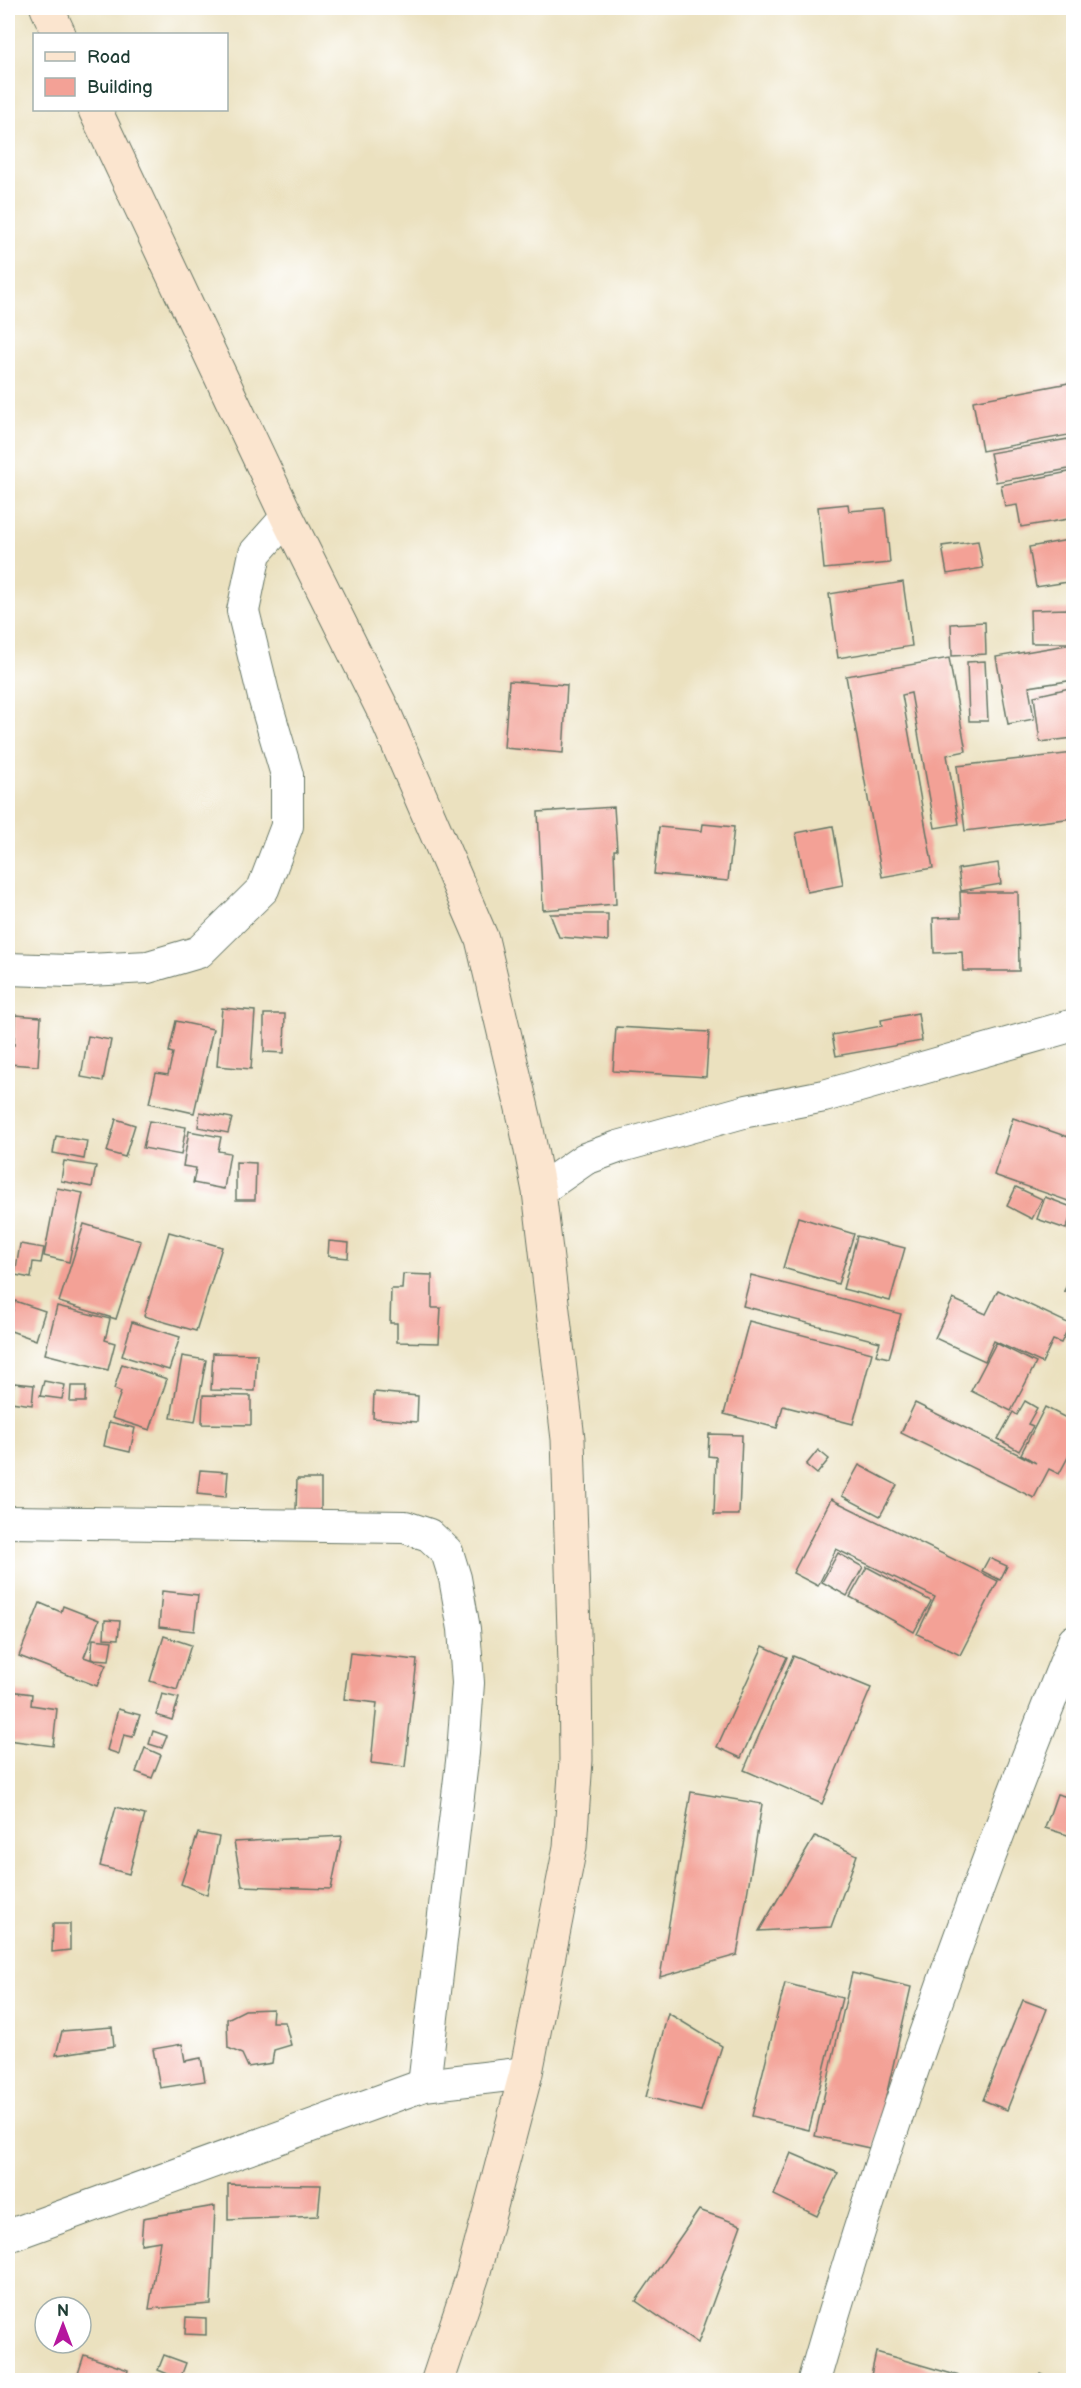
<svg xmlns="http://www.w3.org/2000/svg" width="1081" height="2388" viewBox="0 0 1081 2388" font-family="'Balsamiq Sans',sans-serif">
<rect width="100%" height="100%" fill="#fff"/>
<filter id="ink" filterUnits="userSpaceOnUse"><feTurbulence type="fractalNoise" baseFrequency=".0167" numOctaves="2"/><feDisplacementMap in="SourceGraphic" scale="12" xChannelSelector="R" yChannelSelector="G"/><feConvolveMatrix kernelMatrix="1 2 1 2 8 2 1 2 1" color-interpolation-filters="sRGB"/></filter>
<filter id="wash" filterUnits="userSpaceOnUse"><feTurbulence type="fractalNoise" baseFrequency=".008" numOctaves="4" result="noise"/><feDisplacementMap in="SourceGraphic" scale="24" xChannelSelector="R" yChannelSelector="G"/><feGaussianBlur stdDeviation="1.35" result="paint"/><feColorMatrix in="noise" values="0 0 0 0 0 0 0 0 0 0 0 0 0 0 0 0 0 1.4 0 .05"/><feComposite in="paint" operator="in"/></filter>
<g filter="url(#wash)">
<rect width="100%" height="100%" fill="#ebe1bf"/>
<g id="blocks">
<g fill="#f3a196">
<polygon points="1074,382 1074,434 982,451 973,401"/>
<polygon points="1074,438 1074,468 996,482 990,453"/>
<polygon points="1074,471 1074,518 1021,527 1017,505 1005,507 1001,485"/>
<polygon points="848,504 849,511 885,508 890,563 824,569 818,507"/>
<polygon points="1074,539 1074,581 1036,587 1029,547"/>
<polygon points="978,541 983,568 947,574 942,546"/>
<polygon points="903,582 912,646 838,658 829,594"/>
<polygon points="1069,609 1070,643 1031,643 1030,610"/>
<polygon points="985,622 986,654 952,656 951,624"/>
<polygon points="1073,644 1074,680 1029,687 1034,719 1008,724 996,657"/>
<polygon points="949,658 966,751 947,755 959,824 935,828 911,693 902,695 933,868 882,877 846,676"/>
<polygon points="985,661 988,721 969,721 967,662"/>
<polygon points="509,681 567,685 563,753 504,748"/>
<polygon points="1074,687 1074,738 1040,742 1034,696"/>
<polygon points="1074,753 1074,818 965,831 957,766"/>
<polygon points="614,807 617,850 614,850 616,904 543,910 538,812"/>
<polygon points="703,824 734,827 728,881 654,874 659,827 702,831"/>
<polygon points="833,826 843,885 807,892 796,833"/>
<polygon points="998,863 1001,884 961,891 958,869"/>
<polygon points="960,892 1018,892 1019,971 963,971 962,952 934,953 933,918 961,917"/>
<polygon points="550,914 608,914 608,941 559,937"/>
<polygon points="222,1008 255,1011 251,1069 217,1066"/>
<polygon points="918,1013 922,1041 836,1056 832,1035 882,1026 881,1020"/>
<polygon points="264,1014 285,1014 284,1053 264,1052"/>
<polygon points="15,1015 41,1017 38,1066 8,1064 8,1044 14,1045"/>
<polygon points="176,1021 213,1029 194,1113 149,1103 156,1073 168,1075 173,1053 169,1052"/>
<polygon points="616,1027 709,1032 706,1077 613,1071"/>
<polygon points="88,1036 111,1040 103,1081 81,1077"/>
<polygon points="200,1112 232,1118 228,1133 198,1127"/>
<polygon points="1013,1118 1074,1139 1074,1203 994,1175"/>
<polygon points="116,1119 135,1125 125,1157 107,1152"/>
<polygon points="149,1121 186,1127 181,1155 143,1148"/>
<polygon points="189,1131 221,1137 218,1151 230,1153 224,1189 193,1183 196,1168 183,1166"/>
<polygon points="56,1136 87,1141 84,1159 53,1153"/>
<polygon points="64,1161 96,1166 92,1187 61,1181"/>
<polygon points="236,1162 256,1163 255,1200 236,1200"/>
<polygon points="1016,1187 1042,1199 1032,1219 1007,1206"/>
<polygon points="57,1188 83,1193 69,1262 44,1256"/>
<polygon points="1045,1197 1074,1208 1066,1229 1037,1219"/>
<polygon points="798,1217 854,1234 838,1284 783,1268"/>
<polygon points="1074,1217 1074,1232 1068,1230"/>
<polygon points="84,1224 141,1241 116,1319 59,1302"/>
<polygon points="169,1232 222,1247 196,1331 144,1316"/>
<polygon points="857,1236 905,1248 890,1301 843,1289"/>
<polygon points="329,1241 349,1243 348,1258 328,1256"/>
<polygon points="20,1244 44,1248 41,1263 33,1262 31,1278 15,1275"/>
<polygon points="1074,1272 1074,1296 1064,1291"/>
<polygon points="403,1274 432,1275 432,1308 441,1308 439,1343 397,1342 397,1323 390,1323 391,1289 402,1289"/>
<polygon points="751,1275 901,1314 889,1358 876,1355 880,1342 743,1306"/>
<polygon points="998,1290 1070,1324 1061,1343 1053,1340 1042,1363 994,1341 985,1361 935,1338 953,1299 986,1314"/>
<polygon points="15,1301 45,1311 36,1340 8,1330"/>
<polygon points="57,1306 110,1319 105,1340 115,1343 108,1370 45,1354"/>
<polygon points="749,1321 872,1353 853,1424 783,1406 777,1428 724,1414"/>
<polygon points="132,1322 180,1337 169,1370 122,1356"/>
<polygon points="996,1343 1036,1363 1011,1411 971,1391"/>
<polygon points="213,1353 257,1354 255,1391 211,1390"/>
<polygon points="182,1356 206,1360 195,1422 171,1418"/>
<polygon points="122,1364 167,1379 150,1430 112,1418 121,1392 114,1389"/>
<polygon points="44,1381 65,1385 62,1399 40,1396"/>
<polygon points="14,1383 34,1385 32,1405 11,1402"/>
<polygon points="71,1386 86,1386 85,1402 70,1402"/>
<polygon points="374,1392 418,1396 417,1422 373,1418"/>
<polygon points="203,1395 251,1396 251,1425 202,1424"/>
<polygon points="1025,1401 1037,1408 1028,1424 1033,1426 1019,1451 998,1439 1013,1412 1017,1415"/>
<polygon points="915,1403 1036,1463 1021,1454 1045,1407 1074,1422 1074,1446 1059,1474 1049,1469 1034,1498 901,1433"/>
<polygon points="109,1422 135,1428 130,1452 104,1446"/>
<polygon points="709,1434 742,1435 739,1515 714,1515 716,1457 708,1456"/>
<polygon points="818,1450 829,1459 817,1474 806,1465"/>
<polygon points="859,1465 897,1485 880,1516 842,1496"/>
<polygon points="200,1470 228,1472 226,1497 197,1494"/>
<polygon points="297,1479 321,1479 321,1511 296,1510"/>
<polygon points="831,1499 998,1581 960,1655 917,1634 935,1597 836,1549 818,1586 793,1573"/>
<polygon points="838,1553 863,1567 847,1596 822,1582"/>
<polygon points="989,1558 1007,1566 1000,1580 982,1571"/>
<polygon points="867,1567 931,1601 914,1632 850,1597"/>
<polygon points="162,1591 198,1595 194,1631 159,1627"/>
<polygon points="40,1603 61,1612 63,1606 99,1620 84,1657 106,1665 97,1686 19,1656"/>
<polygon points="105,1620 120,1621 118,1639 104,1638"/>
<polygon points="164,1636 191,1645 177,1690 150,1681"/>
<polygon points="93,1639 112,1641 109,1660 91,1659"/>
<polygon points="763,1646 787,1657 741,1758 717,1747"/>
<polygon points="350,1653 417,1660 405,1767 371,1763 377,1703 344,1699"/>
<polygon points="793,1656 871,1688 822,1804 744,1770"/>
<polygon points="8,1678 12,1679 10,1691 32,1694 31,1705 57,1709 53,1746 8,1740"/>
<polygon points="162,1694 179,1698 172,1720 156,1715"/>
<polygon points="118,1709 140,1715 133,1737 124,1735 119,1754 107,1750"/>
<polygon points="153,1731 167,1736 162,1748 149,1744"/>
<polygon points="145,1748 161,1755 152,1778 136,1772"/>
<polygon points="1073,1781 1074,1781 1074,1837 1045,1828 1057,1794 1068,1797"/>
<polygon points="691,1792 762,1804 737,1955 660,1977"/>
<polygon points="116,1807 145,1815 129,1874 100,1866"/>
<polygon points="198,1833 219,1837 207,1895 181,1884"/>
<polygon points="342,1836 331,1889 242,1886 234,1842"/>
<polygon points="815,1836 857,1855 831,1927 759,1931"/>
<polygon points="53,1924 70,1924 70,1950 52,1952"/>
<polygon points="852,1973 911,1987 874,2149 815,2136"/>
<polygon points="785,1983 842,1998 809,2130 752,2116"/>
<polygon points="1023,2000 1047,2009 1007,2110 983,2100"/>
<polygon points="273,2009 272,2022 285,2022 291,2045 274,2050 272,2063 248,2067 242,2054 228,2048 227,2019 245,2010"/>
<polygon points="668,2013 722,2046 701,2111 646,2097"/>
<polygon points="112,2027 114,2046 56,2055 62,2031"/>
<polygon points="182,2044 185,2061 201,2058 205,2081 160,2088 153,2049"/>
<polygon points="791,2153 838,2173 817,2216 774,2195"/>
<polygon points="228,2184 321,2185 318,2216 228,2220"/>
<polygon points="215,2206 211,2304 149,2309 160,2241 141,2244 143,2218"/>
<polygon points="699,2210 741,2225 698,2343 636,2301"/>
<polygon points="186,2317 206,2318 206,2335 185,2334"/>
<polygon points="876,2352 973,2380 870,2380"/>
<polygon points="84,2355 128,2370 126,2380 76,2380"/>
<polygon points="164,2355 186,2363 180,2379 158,2370"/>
<polygon points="1040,2374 1052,2380 1039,2380"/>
</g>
</g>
</g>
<g filter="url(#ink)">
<use href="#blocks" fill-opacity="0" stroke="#667665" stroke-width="1.5"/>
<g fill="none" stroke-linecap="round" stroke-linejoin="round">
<defs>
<g id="minor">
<polyline points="8,969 69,971 148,967 199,952 263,889 287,826 287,775 264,697 243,611 255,553 287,517"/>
<polyline points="539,1191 585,1159 618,1147 747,1111 824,1096 1074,1025"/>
<polyline points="8,1522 405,1527 429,1535 447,1552 455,1578 464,1629 468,1683 463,1753 424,2085"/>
<polyline points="8,2236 424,2085 526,2073"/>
<path d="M814,2380C886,2130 976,1883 1074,1641"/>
</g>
<g id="secondary">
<polyline points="47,8 59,34"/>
<polyline points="95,110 287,517 384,712 482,939 526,1125 539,1191 568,1439 575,1664 576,1760 570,1847 526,2073 473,2275 438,2380"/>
</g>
</defs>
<use href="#minor" stroke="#667665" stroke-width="34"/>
<use href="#secondary" stroke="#667665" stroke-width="35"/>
<use href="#minor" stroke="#fff" stroke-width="32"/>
<use href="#secondary" stroke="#fbe5cf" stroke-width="33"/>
</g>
</g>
<rect width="1081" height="2388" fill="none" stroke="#fff" stroke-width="30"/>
<rect x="33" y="33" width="195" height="78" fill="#ffffff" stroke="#a5b1ae" stroke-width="1.5"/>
<rect x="45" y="52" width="30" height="9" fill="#fbe5cf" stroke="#a5b1ae" stroke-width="1.5"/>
<text x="87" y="63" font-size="18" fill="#1f3d34">Road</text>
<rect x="45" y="78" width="30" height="18" fill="#f3a196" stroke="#a5b1ae" stroke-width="1.5"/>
<text x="87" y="93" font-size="18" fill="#1f3d34">Building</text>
<g transform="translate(63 2325)"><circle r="28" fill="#ffffff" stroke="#a5b1ae" stroke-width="1.5"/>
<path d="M0-4.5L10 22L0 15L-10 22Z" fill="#b5179e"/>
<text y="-9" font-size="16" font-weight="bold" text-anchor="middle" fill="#1f3d34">N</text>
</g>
</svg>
